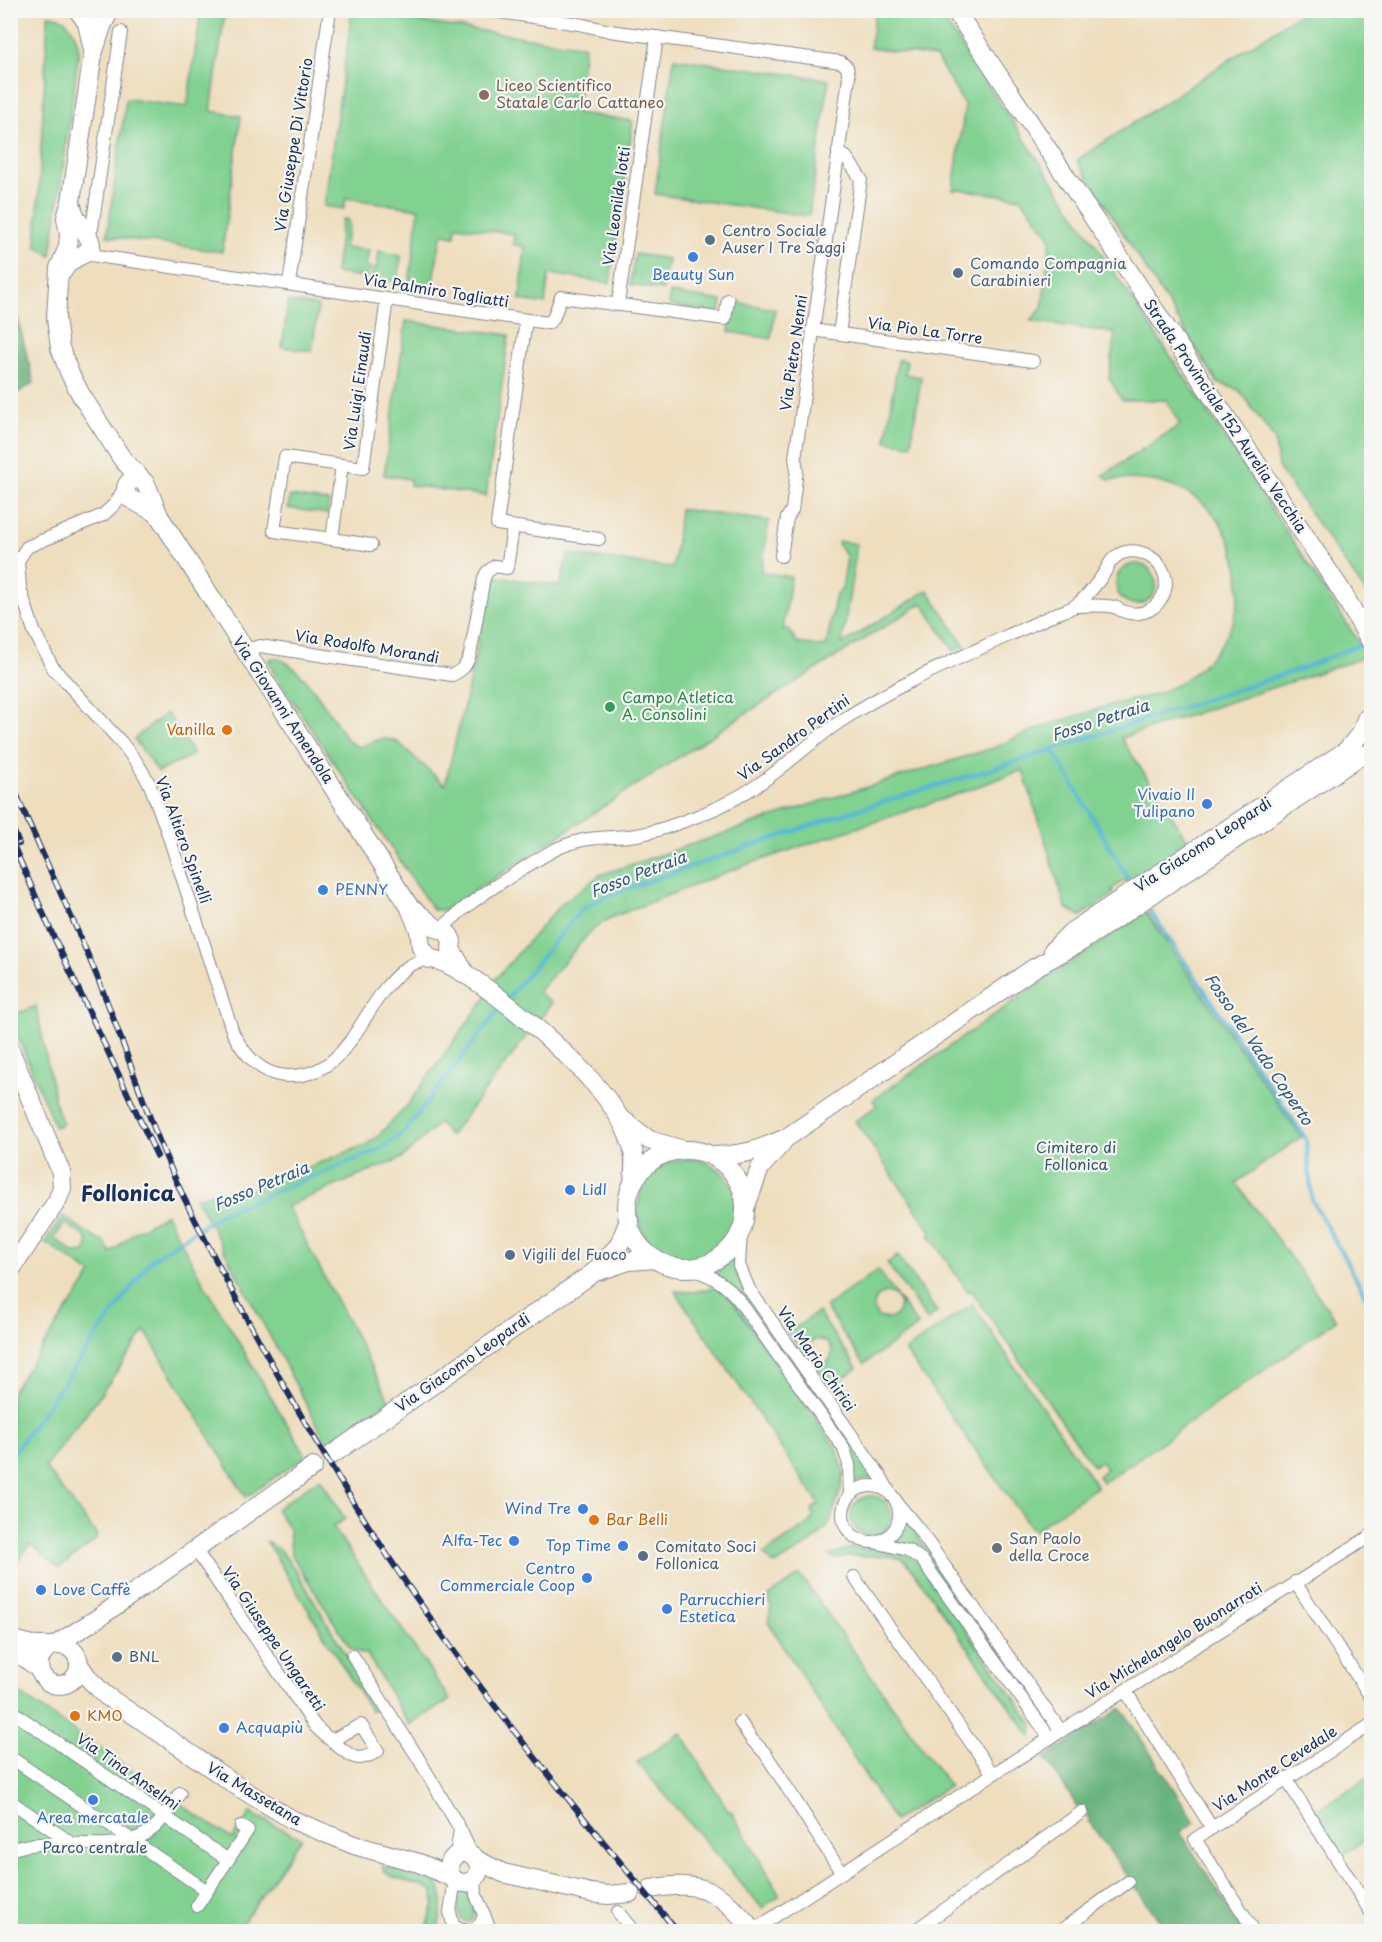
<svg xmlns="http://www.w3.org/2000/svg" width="1382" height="1942" viewBox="0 0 1382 1942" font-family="'Playpen Sans',sans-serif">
<rect width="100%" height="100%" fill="#f6f6f2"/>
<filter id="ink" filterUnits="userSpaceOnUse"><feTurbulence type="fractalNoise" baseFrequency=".0167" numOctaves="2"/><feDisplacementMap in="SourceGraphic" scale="12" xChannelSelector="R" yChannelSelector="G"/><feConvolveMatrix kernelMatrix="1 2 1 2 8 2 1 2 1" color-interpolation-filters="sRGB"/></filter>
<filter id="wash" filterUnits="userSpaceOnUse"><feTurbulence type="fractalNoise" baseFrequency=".008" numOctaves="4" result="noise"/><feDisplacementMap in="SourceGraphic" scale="24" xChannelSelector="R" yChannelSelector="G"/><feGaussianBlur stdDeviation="1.35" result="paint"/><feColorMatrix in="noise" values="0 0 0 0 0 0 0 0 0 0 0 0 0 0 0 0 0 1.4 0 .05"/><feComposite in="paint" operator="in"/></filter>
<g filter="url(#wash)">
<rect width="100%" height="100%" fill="#efdebe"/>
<g fill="#81d191" stroke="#4e8078" stroke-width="1.5" fill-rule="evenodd">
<polygon points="201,11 225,11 211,111 241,116 222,252 107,236 126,99 187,107"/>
<path d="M875,11H938L1206,409L1368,656L1121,738L1192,847L1183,853L1178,849L1174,852L1176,858L1166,864L1162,859L1158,862L1160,868L1145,878L1142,873L1129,884L1125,880L1112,889L1113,894L1081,916L1066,908L1023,770L946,798L740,867L610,918L591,931L538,992L552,1003L450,1136L439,1123L402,1158L287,1206L389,1400L327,1443L196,1198L220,1191H247L365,1145L377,1137L406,1107L484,1000L493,982L560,905L600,875L806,806L996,747C1031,729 1070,718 1107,706C1123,701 1140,699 1156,694C1197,679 1236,640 1239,594C1240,566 1234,545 1219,521C1194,485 1150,476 1109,480L1103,475L1180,425L1166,400H1122L1109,378L1115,333L1031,321L1042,308L1051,238L1021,198L958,189L957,190H953L965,106L936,57L870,48Z"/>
<polygon points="1304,11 1371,11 1371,600 1278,467 1275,440 1239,390 1218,383 1077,160"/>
<polygon points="352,12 585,46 576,113 633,121 610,283 549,274 545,304 520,300 525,247 513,244 514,234 456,226 455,236 445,234 441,237 432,287 409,284 419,209 346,198 344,209 324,206"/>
<path d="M48,15C69,15 77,34 79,51L51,256L36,246Z"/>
<polygon points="674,58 829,80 809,216 655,194"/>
<polygon points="342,219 347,219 349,224 344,248 369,250 366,267 370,267 368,278 335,273"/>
<polygon points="379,251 401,256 398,282 372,278 373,268 377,268"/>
<polygon points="635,254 668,259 663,290 630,285"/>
<polygon points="670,293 722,301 720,313 669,305"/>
<polygon points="288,302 318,306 312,351 282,347"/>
<polygon points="733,302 775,309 771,339 729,332"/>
<polygon points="406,321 509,335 486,496 410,485 410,479 384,475"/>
<polygon points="898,359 907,361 905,374 921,377 911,445 886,441"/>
<polygon points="290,496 329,502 327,514 288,508"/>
<path d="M680,509L769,521L761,572L791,577L783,629H789L797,643L826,647L836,594L842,589L847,557L838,544L839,541L857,544L842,644L928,590L965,646L954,651L922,603L740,717L460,901L445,910H433L274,673L269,662V659C296,651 334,721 348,741L359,747C374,742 384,734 399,743L445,785L472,672L491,576L560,586L568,554L673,568Z"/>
<circle cx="1136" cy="584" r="20"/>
<polygon points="166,713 181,733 193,755 158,772 134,739"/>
<polygon points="1146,912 1301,1137 1236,1183 1336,1320 1103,1483 1098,1476 1106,1469 1101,1461 1093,1466 971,1290 968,1292 929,1235 932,1233 855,1121 877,1106 873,1100 1060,969"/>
<polygon points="36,1006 56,1107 63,1124 55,1127 11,1020 11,1016"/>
<circle cx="688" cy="1209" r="50"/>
<path d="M166,1214L200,1277L306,1456L246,1497L145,1331L98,1398L45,1467L96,1534V1540L59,1568L30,1544L11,1571V1393L92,1274L45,1242L63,1216L100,1241L103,1240L111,1253L133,1233ZM65,1223L86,1238L88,1246L85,1252L75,1253L54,1238Z"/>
<polygon points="733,1253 736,1274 743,1289 877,1479 868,1479 853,1483 853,1464 709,1270"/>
<polygon points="898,1256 937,1312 927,1320 887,1263"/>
<path d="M878,1270L918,1326L864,1364L825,1307ZM885,1293L895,1295L900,1304L898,1313L890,1319L878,1317L873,1309L877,1297Z"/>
<polygon points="718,1287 726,1293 837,1449 844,1472 841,1489 829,1525 812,1542 777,1564 772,1563 764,1554 810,1523 813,1517 812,1509 819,1504 675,1291 693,1292"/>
<polygon points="972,1304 1097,1487 1033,1531 905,1351"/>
<path d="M818,1312L857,1368L828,1389L788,1333ZM817,1339L827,1342L832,1350C832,1368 813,1371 806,1355L809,1343Z"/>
<polygon points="320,1478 345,1519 333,1527 450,1700 409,1725 367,1654 355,1651 350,1647 291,1554 289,1529 276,1509"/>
<circle cx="871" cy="1516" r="20"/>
<polygon points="905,1518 1040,1711 1037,1712 914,1547 894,1540 903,1528"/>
<polygon points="266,1541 281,1551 297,1572 378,1708 371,1712"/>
<path d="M851,1548L896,1550L917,1561L1033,1724L1032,1738L909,1565C898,1554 888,1556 873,1556C856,1556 851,1554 835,1559L829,1555Z"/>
<polygon points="800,1575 949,1786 894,1821 768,1622 771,1607 769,1596"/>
<polygon points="10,1687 232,1839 250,1813 301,1838 237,1931 11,1931"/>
<polygon points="681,1733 729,1812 731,1811 780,1895 762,1908 637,1762"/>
<polygon points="1371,1776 1371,1836 1343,1855 1315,1811"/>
<path d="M382,1866C430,1878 454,1872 437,1931H426L434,1903L433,1892C418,1879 389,1885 382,1866Z"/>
<polygon points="467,1891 475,1914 470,1922 466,1922 461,1918 458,1910 458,1892"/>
</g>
<g fill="#68b37b" stroke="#42716c" stroke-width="1.5">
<polygon points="11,299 13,299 18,305 17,316 34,383 11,397"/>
<polygon points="1121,1708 1195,1822 1180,1832 1244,1931 1167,1931 1089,1822 1090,1820 1081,1806 1078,1807 1045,1758"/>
</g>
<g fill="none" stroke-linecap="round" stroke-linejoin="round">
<g stroke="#59b7d7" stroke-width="4">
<polyline points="1053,750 1128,878"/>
<polyline points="1150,911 1306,1139 1312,1200 1372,1307"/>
<polyline points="507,999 582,909 611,894 853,811 1005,765 1303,668 1364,643"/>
<polyline points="10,1458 151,1260 220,1214 381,1149 404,1132 501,1007"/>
</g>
</g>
</g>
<g filter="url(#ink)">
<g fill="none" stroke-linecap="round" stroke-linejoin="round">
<defs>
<g id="street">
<polyline points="486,10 579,24 610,31 841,62 847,67 849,78 795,458 797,470 792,510 787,518 781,556"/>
<polyline points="838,152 846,157 861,179 839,334"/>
<polyline points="88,235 92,228 121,32"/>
<polyline points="84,254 548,323 553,319 561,297 725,319 728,300"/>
<polyline points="289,284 330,10"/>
<polyline points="618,304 657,37"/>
<polyline points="526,320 497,524 599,539"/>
<polyline points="812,330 1033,361"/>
<polyline points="342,465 332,539 274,531 285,457 363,468 387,299"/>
<path d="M125,487L115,504L103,515L27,547L18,561L20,588L34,631L53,668L121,742L138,764L150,785L165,825L233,1033C244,1054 262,1076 288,1076C355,1077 361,997 409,966C415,962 423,961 430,959"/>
<polyline points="332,539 371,545"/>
<path d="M245,650L260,646L452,675C463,670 466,666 470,655L484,578L487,572L495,566L507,568L513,527"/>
<path d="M441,928C451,921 460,911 470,904C488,890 508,878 527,866C543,856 560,845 579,841C597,836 618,838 637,835C660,831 683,822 705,813C729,803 752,790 773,774C796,757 817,737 841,721C894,686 953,661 1009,635C1026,628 1042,620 1058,613C1064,611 1071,609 1076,605C1085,599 1102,578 1107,568C1125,530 1183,564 1161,599C1153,612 1136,617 1123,611C1121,611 1116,607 1114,607C1103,604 1087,606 1075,606"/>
<polyline points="741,1232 739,1265 749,1289 881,1477 891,1495"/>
<path d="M686,1268C710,1274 726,1283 741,1303L843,1447L849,1464L850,1495"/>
<circle cx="871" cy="1514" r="28"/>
<polyline points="897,1503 917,1527 1061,1731"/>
<polyline points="874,1542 908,1550 922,1560 1050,1738"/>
<path d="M195,1549L315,1726C323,1734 345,1753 354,1757C362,1760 371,1755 378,1751L361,1725L332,1740"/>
<polyline points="854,1577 993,1774"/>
<polyline points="1295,1582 1372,1699"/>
<polyline points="353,1656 417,1756 460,1829 472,1855"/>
<polyline points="1125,1690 1212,1828"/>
<polyline points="10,1710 228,1860"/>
<polyline points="740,1722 752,1740 765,1753 841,1872"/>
<polyline points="10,1757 207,1891"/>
<polyline points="1286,1779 1372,1914"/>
<polyline points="10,1801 70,1842"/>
<path d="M10,1850C57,1832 119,1860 155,1827C165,1818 172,1804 180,1793"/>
<polyline points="456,1855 460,1830"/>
<polyline points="475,1877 476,1895 491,1932"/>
<polyline points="455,1879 450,1912 453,1925 461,1930 474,1930 481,1923 484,1915"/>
<polyline points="197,1906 248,1830 241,1826"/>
<polyline points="618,1912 634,1932"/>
<polyline points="754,1930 993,1774 1372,1535"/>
<polyline points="913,1932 1082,1812"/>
<polyline points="1059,1932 1128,1882"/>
<polyline points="1255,1932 1195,1839 1372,1724"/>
</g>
<g id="secondary">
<polyline points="78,10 87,23 93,50"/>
<path d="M110,10L102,26L93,54L71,201L66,218L69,234L68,247L59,268L56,318L60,348L70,374L81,395L123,460L146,484L159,516L409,906L419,930L421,947L430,959C464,961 565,1050 589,1078C606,1096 623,1119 631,1143C636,1155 634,1170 633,1183"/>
<polyline points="955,10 1341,590 1372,644"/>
<path d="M63,271C73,253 85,259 91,246C91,234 75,223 72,206"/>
<path d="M141,480C130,477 123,485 127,497L158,514"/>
<polyline points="413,909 436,928 445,931 449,935 452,941 451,949 464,971"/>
<polyline points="1053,950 1071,932 1347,750 1361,733 1366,719"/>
<polyline points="10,1050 61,1172 62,1188 57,1201 10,1271"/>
<polyline points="623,1120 649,1140 680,1149"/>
<circle cx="686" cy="1209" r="59"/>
<path d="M713,1156C745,1155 756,1151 786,1138L1034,968L1079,943L1357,758L1372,752"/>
<polyline points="746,1206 760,1168 782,1143"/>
<polyline points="599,1271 629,1261 655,1259"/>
<polyline points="333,1454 593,1273 619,1245 629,1220"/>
<polyline points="10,1639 35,1646 51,1646"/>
<circle cx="59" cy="1665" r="20"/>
<polyline points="55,1645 98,1618 313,1467"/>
<polyline points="10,1651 25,1658 39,1669"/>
<polyline points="80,1666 89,1679 105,1695 240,1788 293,1820 354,1845 419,1863 453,1878"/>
<circle cx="464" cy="1868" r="15"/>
<polyline points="477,1860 503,1873 591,1893 608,1895 630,1893"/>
<path d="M650,1889C705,1879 720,1892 755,1932"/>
</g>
</defs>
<use href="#street" stroke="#85868e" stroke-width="14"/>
<use href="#secondary" stroke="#85868e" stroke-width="20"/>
<use href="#street" stroke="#fff" stroke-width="12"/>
<use href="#secondary" stroke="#fff" stroke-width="18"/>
<defs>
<g id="rail">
<path d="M10,779C39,850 74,918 102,989C131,1062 154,1138 189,1208C268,1364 355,1517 459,1658C528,1752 603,1842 678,1932"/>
<polyline points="10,822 19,844"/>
<polyline points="10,838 51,931 157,1156"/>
</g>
</defs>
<use href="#rail" stroke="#1b2f5e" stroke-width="6"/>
<use href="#rail" stroke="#f6f6f2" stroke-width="4" stroke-dasharray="11" stroke-linecap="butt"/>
</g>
</g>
<circle fill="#8d6e63" stroke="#f6f6f2" stroke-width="2" cx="484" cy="95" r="6"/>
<g fill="#5c6f8a" stroke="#f6f6f2" stroke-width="2">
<circle cx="710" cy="240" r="6"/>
<circle cx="958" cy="273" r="6"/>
<circle cx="510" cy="1255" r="6"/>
<circle cx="643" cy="1556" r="6"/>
<circle cx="117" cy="1657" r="6"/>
</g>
<g fill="#3f7fe0" stroke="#f6f6f2" stroke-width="2">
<circle cx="693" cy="257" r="6"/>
<circle cx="1207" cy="804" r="6"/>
<circle cx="323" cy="890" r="6"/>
<circle cx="570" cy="1190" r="6"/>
<circle cx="583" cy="1509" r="6"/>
<circle cx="514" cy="1541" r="6"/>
<circle cx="623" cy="1546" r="6"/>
<circle cx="587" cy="1578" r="6"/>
<circle cx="41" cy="1590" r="6"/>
<circle cx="667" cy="1609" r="6"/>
<circle cx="224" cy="1728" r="6"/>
<circle cx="93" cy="1800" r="6"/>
</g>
<circle fill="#2e9e5b" stroke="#f6f6f2" stroke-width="2" cx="610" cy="707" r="6"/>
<g fill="#e8710a" stroke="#f6f6f2" stroke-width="2">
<circle cx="227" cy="730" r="6"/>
<circle cx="594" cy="1520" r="6"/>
<circle cx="75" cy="1716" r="6"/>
</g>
<circle fill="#6b7280" stroke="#f6f6f2" stroke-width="2" cx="997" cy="1548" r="6"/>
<g text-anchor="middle" stroke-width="4.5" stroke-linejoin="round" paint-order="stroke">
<g font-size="15" fill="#785e54" stroke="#f6f6f2" text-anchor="start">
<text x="496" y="91">Liceo Scientifico<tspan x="496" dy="17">Statale Carlo Cattaneo</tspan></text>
</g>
<g font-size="15" fill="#1b2f5e" stroke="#f6f6f2">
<text transform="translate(294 145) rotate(-81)" y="5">Via Giuseppe Di Vittorio</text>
<text transform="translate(617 206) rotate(-82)" y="5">Via Leonilde Iotti</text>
<text transform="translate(436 291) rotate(9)" y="5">Via Palmiro Togliatti</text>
<text transform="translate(925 331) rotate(8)" y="5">Via Pio La Torre</text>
<text transform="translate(794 353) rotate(-82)" y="5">Via Pietro Nenni</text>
<text transform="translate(358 391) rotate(-82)" y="5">Via Luigi Einaudi</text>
<text transform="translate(1225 416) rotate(56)" y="5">Strada Provinciale 152 Aurelia Vecchia</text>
<text transform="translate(367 647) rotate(9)" y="5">Via Rodolfo Morandi</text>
<text transform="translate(283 710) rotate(57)" y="5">Via Giovanni Amendola</text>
<text transform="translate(794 738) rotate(-36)" y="5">Via Sandro Pertini</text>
<text transform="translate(183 840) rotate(70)" y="5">Via Altiero Spinelli</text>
<text transform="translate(1203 845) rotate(-33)" y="5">Via Giacomo Leopardi</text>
<text transform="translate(816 1359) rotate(55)" y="5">Via Mario Chirici</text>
<text transform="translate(463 1363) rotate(-35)" y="5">Via Giacomo Leopardi</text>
<text transform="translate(273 1639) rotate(56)" y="5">Via Giuseppe Ungaretti</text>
<text transform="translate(1174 1641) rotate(-32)" y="5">Via Michelangelo Buonarroti</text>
<text transform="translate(1275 1769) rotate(-33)" y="5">Via Monte Cevedale</text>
<text transform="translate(128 1772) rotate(35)" y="5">Via Tina Anselmi</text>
<text transform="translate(254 1794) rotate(31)" y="5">Via Massetana</text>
</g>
<g font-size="15" fill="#4e5e75" stroke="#f6f6f2" text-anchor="start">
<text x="722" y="236">Centro Sociale<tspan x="722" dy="17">Auser I Tre Saggi</tspan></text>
<text x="970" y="269">Comando Compagnia<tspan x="970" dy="17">Carabinieri</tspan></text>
<text x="522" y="1260">Vigili del Fuoco</text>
<text x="655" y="1552">Comitato Soci<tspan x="655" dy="17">Follonica</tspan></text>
<text x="129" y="1662">BNL</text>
</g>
<g font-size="15" fill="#366cbe" stroke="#f6f6f2" text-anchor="end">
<text x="693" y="280" text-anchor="middle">Beauty Sun</text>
<text x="1195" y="800">Vivaio Il<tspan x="1195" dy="17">Tulipano</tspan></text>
<text x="335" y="895" text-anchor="start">PENNY</text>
<text x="582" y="1195" text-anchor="start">Lidl</text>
<text x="571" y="1514">Wind Tre</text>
<text x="502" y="1546">Alfa-Tec</text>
<text x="611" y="1551">Top Time</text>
<text x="575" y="1574">Centro<tspan x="575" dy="17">Commerciale Coop</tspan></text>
<text x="53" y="1595" text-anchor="start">Love Caffè</text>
<text x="679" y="1605" text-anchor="start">Parrucchieri<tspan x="679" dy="17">Estetica</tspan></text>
<text x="236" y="1733" text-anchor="start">Acquapiù</text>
<text x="93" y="1823" text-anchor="middle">Area mercatale</text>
</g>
<g font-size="15" fill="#27864d" stroke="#f6f6f2" text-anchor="start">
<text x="622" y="703">Campo Atletica<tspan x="622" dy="17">A. Consolini</tspan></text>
</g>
<g font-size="15" fill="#c56008" stroke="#f6f6f2" text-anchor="start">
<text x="215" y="735" text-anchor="end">Vanilla</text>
<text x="606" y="1525">Bar Belli</text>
<text x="87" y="1721">KM0</text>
</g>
<g font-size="15" fill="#34586b" stroke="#f6f6f2">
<text x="1076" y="1153">Cimitero di<tspan x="1076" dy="17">Follonica</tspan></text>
<text x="95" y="1853">Parco centrale</text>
</g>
<g font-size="15" fill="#5b616d" stroke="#f6f6f2" text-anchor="start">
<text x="1009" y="1544">San Paolo<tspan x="1009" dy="17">della Croce</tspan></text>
</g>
<g font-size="16" font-style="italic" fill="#2e5882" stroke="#f6f6f2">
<text transform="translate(1100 720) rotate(-18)" y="6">Fosso Petraia</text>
<text transform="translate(638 874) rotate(-21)" y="6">Fosso Petraia</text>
<text transform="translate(1259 1049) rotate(56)" y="6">Fosso del Vado Coperto</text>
<text transform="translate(261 1186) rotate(-23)" y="6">Fosso Petraia</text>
</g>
<g font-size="21" font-weight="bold" fill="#1b2f5e" stroke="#f6f6f2">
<text x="128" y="1201">Follonica</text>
</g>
</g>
<rect width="1382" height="1942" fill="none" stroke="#f6f6f2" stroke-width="36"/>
</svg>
